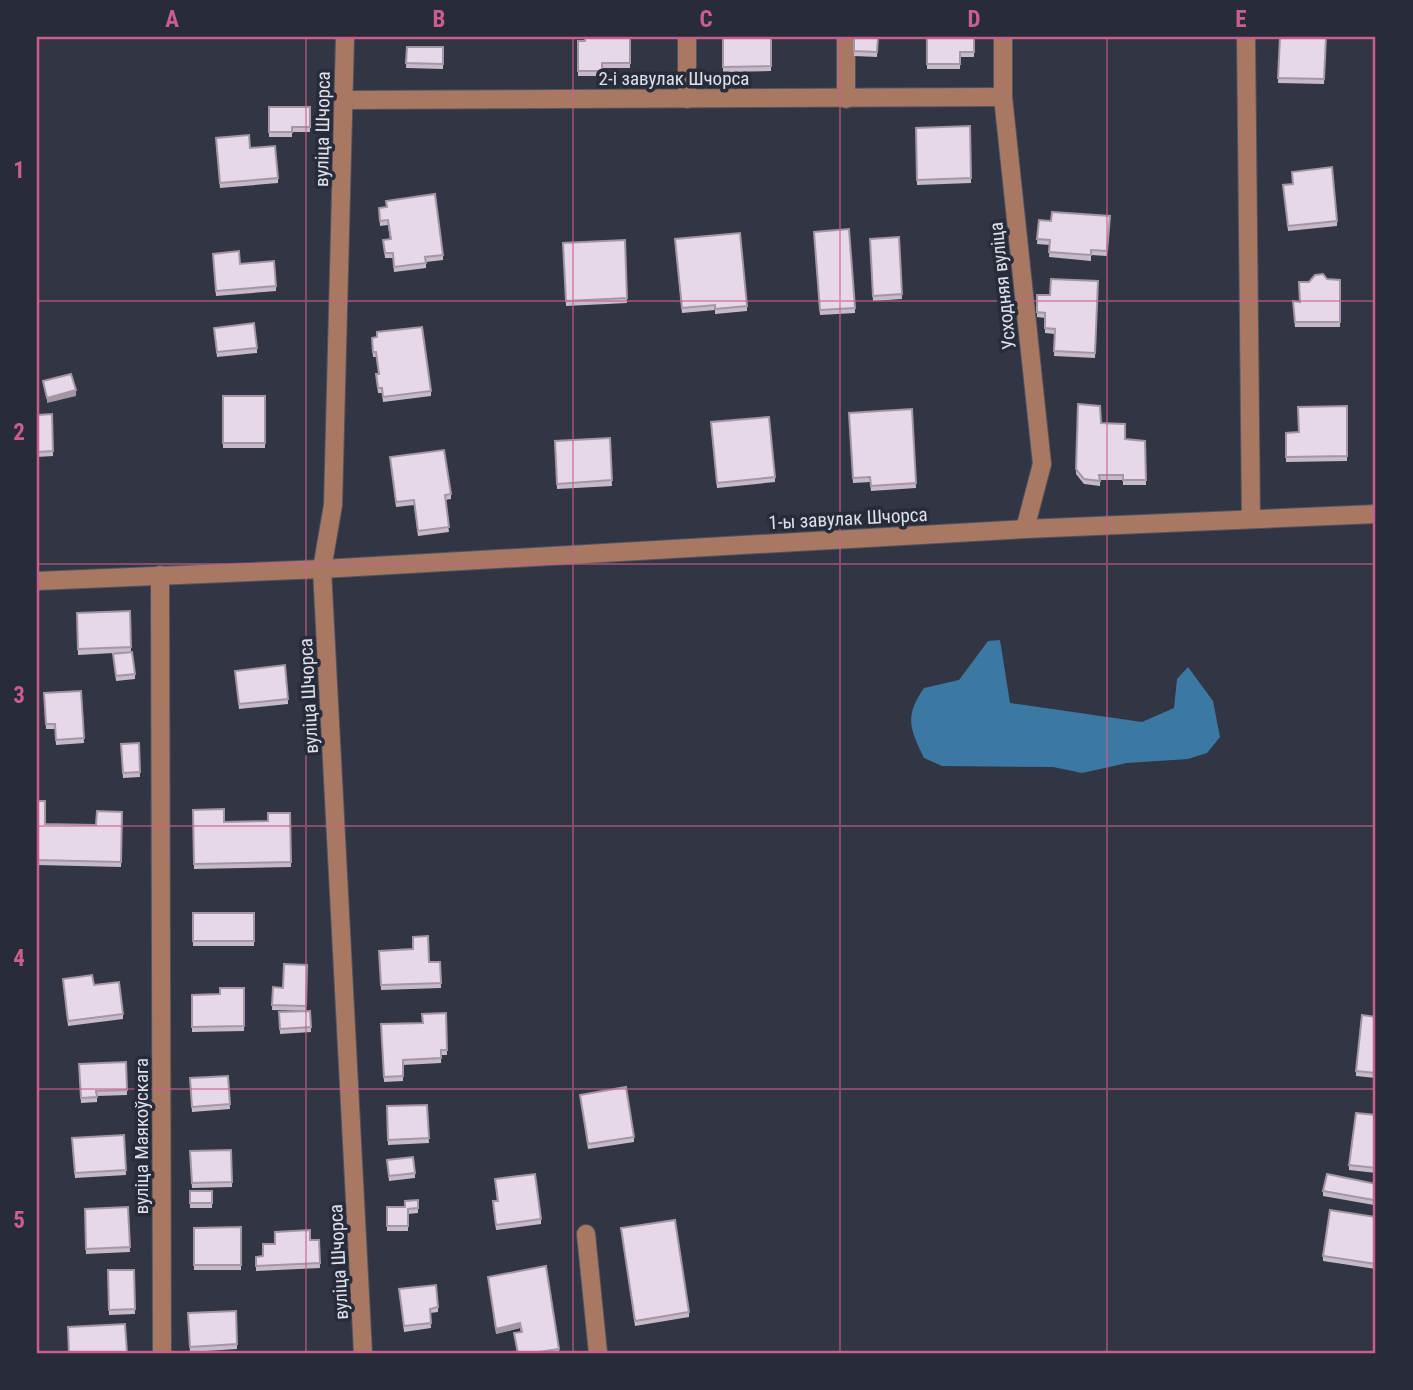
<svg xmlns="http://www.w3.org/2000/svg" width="1413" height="1390" viewBox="0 0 1413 1390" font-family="'Roboto Condensed',sans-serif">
<rect width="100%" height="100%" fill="#313544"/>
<path fill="#3b79a3" d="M1000,640L1010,703L1142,722L1174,708L1177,679L1188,667L1213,701L1220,737L1207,753L1188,759L1127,763L1082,773L1053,767L942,766L924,758C910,729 904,717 924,688L959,680L988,641Z"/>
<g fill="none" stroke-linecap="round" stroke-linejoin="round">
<defs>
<g id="minor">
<polyline points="345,37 333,505 322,569 363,1353"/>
<polyline points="1003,37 1003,97 1042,464 1025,529"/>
<polyline points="1246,37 1251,519"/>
<polyline points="687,99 687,37"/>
<polyline points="846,99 846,37"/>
<polyline points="344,100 1003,97"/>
<polyline points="160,575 162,1353"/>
<polyline points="37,581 322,569 1025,529 1376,514"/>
<polyline points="586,1234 598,1353"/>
</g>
</defs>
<use href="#minor" stroke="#505462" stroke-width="20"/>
<use href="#minor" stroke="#a87863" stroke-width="18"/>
</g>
<g fill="#c7bac8">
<polygon points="630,37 630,68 602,68 602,76 578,76 578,41"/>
<polygon points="723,37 771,37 771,71 723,72"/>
<polygon points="854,37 878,37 877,57 854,56"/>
<polygon points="927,37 974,37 974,57 960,57 960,69 927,69"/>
<polygon points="1280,37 1326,37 1324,84 1278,83"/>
<polygon points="407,47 443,47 443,69 406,68"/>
<polygon points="269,107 310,107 310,132 292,132 292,137 269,137"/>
<polygon points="970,126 971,183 917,185 916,128"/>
<polygon points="216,143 250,148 278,178 278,183 220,188"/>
<polygon points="1292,172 1337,221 1337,226 1288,231 1283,185 1292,184"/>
<polygon points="379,208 443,255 443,260 426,262 426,268 394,272 393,258 385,258 383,240 390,239 388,225 380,226"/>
<polygon points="1039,220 1051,221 1110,221 1107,256 1091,255 1091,261 1049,257 1050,245 1037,244"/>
<polygon points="814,237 855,308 855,313 820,315"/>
<polygon points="899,237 902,299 873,301 870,239"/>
<polygon points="625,240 627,303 566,306 563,243"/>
<polygon points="675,244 747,306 747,311 715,314 715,310 682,313"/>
<polygon points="213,259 240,264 276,286 276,291 216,296"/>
<polygon points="1327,279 1340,280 1340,327 1295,327 1293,301 1299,302 1309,282"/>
<polygon points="1098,281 1095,358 1054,356 1055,334 1045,333 1045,318 1037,317 1037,295 1050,295"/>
<polygon points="214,328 257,348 257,353 217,357"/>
<polygon points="377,332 431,391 431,396 383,402 382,393 378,393 376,374 379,374 376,357 373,357 372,343 372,338 377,338"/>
<rect x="223" y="396" width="42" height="52"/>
<polygon points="1078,404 1101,423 1125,439 1145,441 1146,485 1123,485 1123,480 1100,480 1100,486 1084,484 1076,474"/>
<polygon points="1347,406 1347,461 1286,462 1286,433 1298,432"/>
<polygon points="912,409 916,488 871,491 870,482 853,483 849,413"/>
<polygon points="52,414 53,456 37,457 37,415"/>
<polygon points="711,427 775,477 775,482 717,488"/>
<polygon points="610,438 612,486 557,489 555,441"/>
<polygon points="390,457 451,494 451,499 445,500 449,532 418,536 414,505 396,507"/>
<polygon points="130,611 131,652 78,655 77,613"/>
<polygon points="113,654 135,674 135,679 116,681"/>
<polygon points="235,671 288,699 288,704 239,709"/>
<polygon points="81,691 84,743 56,745 55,729 46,729 44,693"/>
<polygon points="139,743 140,777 123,778 121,744"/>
<polygon points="37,801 45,824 96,825 122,812 121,867 37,865"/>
<polygon points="193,810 224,822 268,821 290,813 291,867 194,869"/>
<rect x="193" y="913" width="61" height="33"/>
<polygon points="379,951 429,962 440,962 441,988 381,990"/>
<polygon points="307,965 306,1011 272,1010 273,987 283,988"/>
<polygon points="63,979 94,985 123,1014 123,1019 68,1026"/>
<polygon points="244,988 244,1031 192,1032 192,995 220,994"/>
<polygon points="310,1011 311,1032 280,1034 279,1012"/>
<polygon points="446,1013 447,1055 441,1055 441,1063 403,1065 403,1081 384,1082 381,1024 422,1023"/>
<polygon points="1376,1017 1376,1078 1356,1076 1356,1071"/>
<polygon points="126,1062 127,1095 97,1096 97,1102 81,1103 79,1064"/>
<polygon points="228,1076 230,1109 192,1112 190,1078"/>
<polygon points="580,1095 634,1137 634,1142 588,1149"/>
<polygon points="427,1105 429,1143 388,1145 387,1106"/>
<polygon points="1376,1115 1376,1173 1349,1170 1349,1165"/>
<polygon points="124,1135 126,1175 75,1178 72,1138"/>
<polygon points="231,1150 232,1187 192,1188 190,1151"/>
<polygon points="387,1160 415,1173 415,1178 389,1181"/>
<polygon points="495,1179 541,1219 541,1224 496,1230 493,1206 493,1201 497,1201"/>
<polygon points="1376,1184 1376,1195 1374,1205 1323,1196 1323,1191"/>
<rect x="190" y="1191" width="22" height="17"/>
<polygon points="418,1200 418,1213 408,1214 408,1231 387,1231 387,1207 405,1207"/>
<polygon points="128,1207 130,1252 86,1254 85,1209"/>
<polygon points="1376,1217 1376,1269 1323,1261 1323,1256"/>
<polygon points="241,1227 241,1270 194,1270 194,1228"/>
<polygon points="621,1228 689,1312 689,1317 635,1326"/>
<polygon points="310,1240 319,1240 320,1268 256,1271 256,1257 263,1256 275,1244"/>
<polygon points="108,1270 134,1270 135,1314 109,1315"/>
<polygon points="488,1277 559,1349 559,1353 517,1353 514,1333 521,1332 520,1328 496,1334"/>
<polygon points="399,1289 438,1307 438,1312 430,1313 431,1328 404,1332"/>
<polygon points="236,1311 237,1349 190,1352 188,1313"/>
</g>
<g fill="#a297a3">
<polygon points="76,390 76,396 47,403 47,398"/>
<polygon points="520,1323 520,1328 496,1334 496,1329"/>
</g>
<g fill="#e7d8e9" stroke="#a297a3" stroke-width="2">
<polygon points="585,37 630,37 630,63 602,63 602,71 578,71 578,41 585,41"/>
<polygon points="723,37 771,37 771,66 723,67"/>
<polygon points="854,37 878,37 877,52 854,51"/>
<polygon points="927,37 974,37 974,52 960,52 960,64 927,64"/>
<polygon points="1280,37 1326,37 1324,79 1278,78"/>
<polygon points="407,47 443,47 443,64 406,63"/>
<polygon points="269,107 310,107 310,127 292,127 292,132 269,132"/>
<polygon points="970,126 971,178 917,180 916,128"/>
<polygon points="249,135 250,148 275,146 278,178 220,183 216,138"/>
<polygon points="1332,167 1337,221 1288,226 1283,185 1293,184 1292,172"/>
<polygon points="435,194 443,255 425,257 426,263 394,267 393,253 385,253 383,240 391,239 388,220 380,221 379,208 387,207 386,201"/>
<polygon points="1052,212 1110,216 1107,251 1091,250 1091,255 1049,252 1050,240 1037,239 1039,220 1051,221"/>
<polygon points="849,229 855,308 820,310 814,232"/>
<polygon points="740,233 747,306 715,309 715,305 682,308 675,239"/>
<polygon points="899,237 902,294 873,296 870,239"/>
<polygon points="625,240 627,298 566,301 563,243"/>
<polygon points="239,251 240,264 274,261 276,286 216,291 213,254"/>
<polygon points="1323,274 1327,279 1340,280 1340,322 1295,322 1293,301 1300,302 1299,282 1309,282 1315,275"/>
<polygon points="1051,279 1098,281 1095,353 1054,351 1055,329 1045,328 1045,313 1037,312 1037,295 1050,295"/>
<polygon points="254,323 257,348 217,352 214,328"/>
<polygon points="422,327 431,391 383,397 382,388 378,388 376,374 379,374 376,352 373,352 372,338 377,337 377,332"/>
<polygon points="71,374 76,390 47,398 43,381"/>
<rect x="223" y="396" width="42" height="47"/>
<polygon points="1078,404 1100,406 1101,423 1125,424 1125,439 1145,441 1146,480 1123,480 1123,475 1099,475 1100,481 1084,479 1076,469"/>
<polygon points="1347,406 1347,456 1286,457 1286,433 1299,432 1298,407"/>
<polygon points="912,409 916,483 871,486 870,477 853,478 849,413"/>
<polygon points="52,414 53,451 37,452 37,415"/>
<polygon points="769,417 775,477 717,483 711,422"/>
<polygon points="610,438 612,480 557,484 555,441"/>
<polygon points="444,450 451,494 445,495 449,527 418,531 414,500 396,502 390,457"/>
<polygon points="130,611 131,647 78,649 77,613"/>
<polygon points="132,652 135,674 116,676 113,654"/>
<polygon points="285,665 288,699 239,704 235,671"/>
<polygon points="81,691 84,738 56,740 55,724 46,724 44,693"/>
<polygon points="139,743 140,772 123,773 121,744"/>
<polygon points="37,801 45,801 45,824 96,825 97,811 122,812 121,862 37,860"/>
<polygon points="224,809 224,822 268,821 268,813 290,813 291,862 194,864 193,810"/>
<rect x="193" y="913" width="61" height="28"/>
<polygon points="428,936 429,962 440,962 441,983 381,985 379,951 413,949 413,937"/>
<polygon points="284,964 307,965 306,1006 272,1005 273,987 283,988"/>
<polygon points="92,975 94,985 119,982 123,1014 68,1021 63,979"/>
<polygon points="220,988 244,988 244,1026 192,1027 192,995 220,994"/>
<polygon points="310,1011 311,1027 280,1029 279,1012"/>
<polygon points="446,1013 447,1050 441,1050 441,1058 403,1060 403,1076 384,1077 381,1024 423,1023 422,1014"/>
<polygon points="1362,1015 1376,1017 1376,1073 1356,1071"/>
<polygon points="126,1062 127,1090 96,1091 97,1097 81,1098 79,1064"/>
<polygon points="228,1076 230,1104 192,1107 190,1078"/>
<polygon points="626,1087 634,1137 588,1144 580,1095"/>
<polygon points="427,1105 429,1138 388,1140 387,1106"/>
<polygon points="1356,1113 1376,1115 1376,1168 1349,1165"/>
<polygon points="124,1135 126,1170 75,1173 72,1138"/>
<polygon points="231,1150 232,1182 192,1183 190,1151"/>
<polygon points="413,1157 415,1173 389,1176 387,1160"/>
<polygon points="535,1174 541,1219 496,1225 493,1201 498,1201 495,1179"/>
<polygon points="1327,1174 1376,1184 1374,1200 1323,1191"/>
<rect x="190" y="1191" width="22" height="12"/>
<polygon points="418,1200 418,1208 408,1209 408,1226 387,1226 387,1207 405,1207 405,1201"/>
<polygon points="128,1207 130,1247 86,1249 85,1209"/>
<polygon points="1330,1210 1376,1217 1376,1264 1323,1256"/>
<polygon points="675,1220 689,1312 635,1321 621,1228"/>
<polygon points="241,1227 241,1265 194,1265 194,1228"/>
<polygon points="310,1230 310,1240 319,1240 320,1263 256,1266 256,1257 263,1256 263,1244 275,1244 275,1232"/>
<polygon points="546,1266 559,1349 531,1353 518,1353 514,1333 522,1332 520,1323 496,1329 488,1277"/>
<polygon points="108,1270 134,1270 135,1309 109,1310"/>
<polygon points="436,1285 438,1307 430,1309 431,1323 404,1326 399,1289"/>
<polygon points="236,1311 237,1344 190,1347 188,1313"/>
<polygon points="125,1324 127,1353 69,1353 68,1327"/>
</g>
<path fill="none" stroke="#cc5e8d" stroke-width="2" stroke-opacity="0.55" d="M306,37V1353M573,37V1353M840,37V1353M1107,37V1353M37,301H1376M37,564H1376M37,826H1376M37,1089H1376"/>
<g text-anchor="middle" stroke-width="7" stroke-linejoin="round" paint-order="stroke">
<g font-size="19" fill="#dee0ea" stroke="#272b3a">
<text x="674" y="85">2-і завулак Шчорса</text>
<text transform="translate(322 129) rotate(-89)" y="7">вуліца Шчорса</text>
<text transform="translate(1002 286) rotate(-96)" y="7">Усходняя вуліца</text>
<text transform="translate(848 518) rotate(-3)" y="7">1-ы завулак Шчорса</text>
<text transform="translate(308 696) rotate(-93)" y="7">вуліца Шчорса</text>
<text transform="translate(141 1136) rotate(-90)" y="7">вуліца Маякоўскага</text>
<text transform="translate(338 1262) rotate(-93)" y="7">вуліца Шчорса</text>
</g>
</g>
<rect width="1413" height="1390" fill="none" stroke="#272b3a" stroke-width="77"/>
<rect x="38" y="38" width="1336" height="1314" fill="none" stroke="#cc5e8d" stroke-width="2.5"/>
<g font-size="23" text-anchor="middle" font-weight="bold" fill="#cc5e8d">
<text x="172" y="27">A</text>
<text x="439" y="27">B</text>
<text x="706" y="27">C</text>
<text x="974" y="27">D</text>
<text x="1241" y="27">E</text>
<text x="19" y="178">1</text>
<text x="19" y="440">2</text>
<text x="19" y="703">3</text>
<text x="19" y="966">4</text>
<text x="19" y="1228">5</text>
</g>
</svg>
